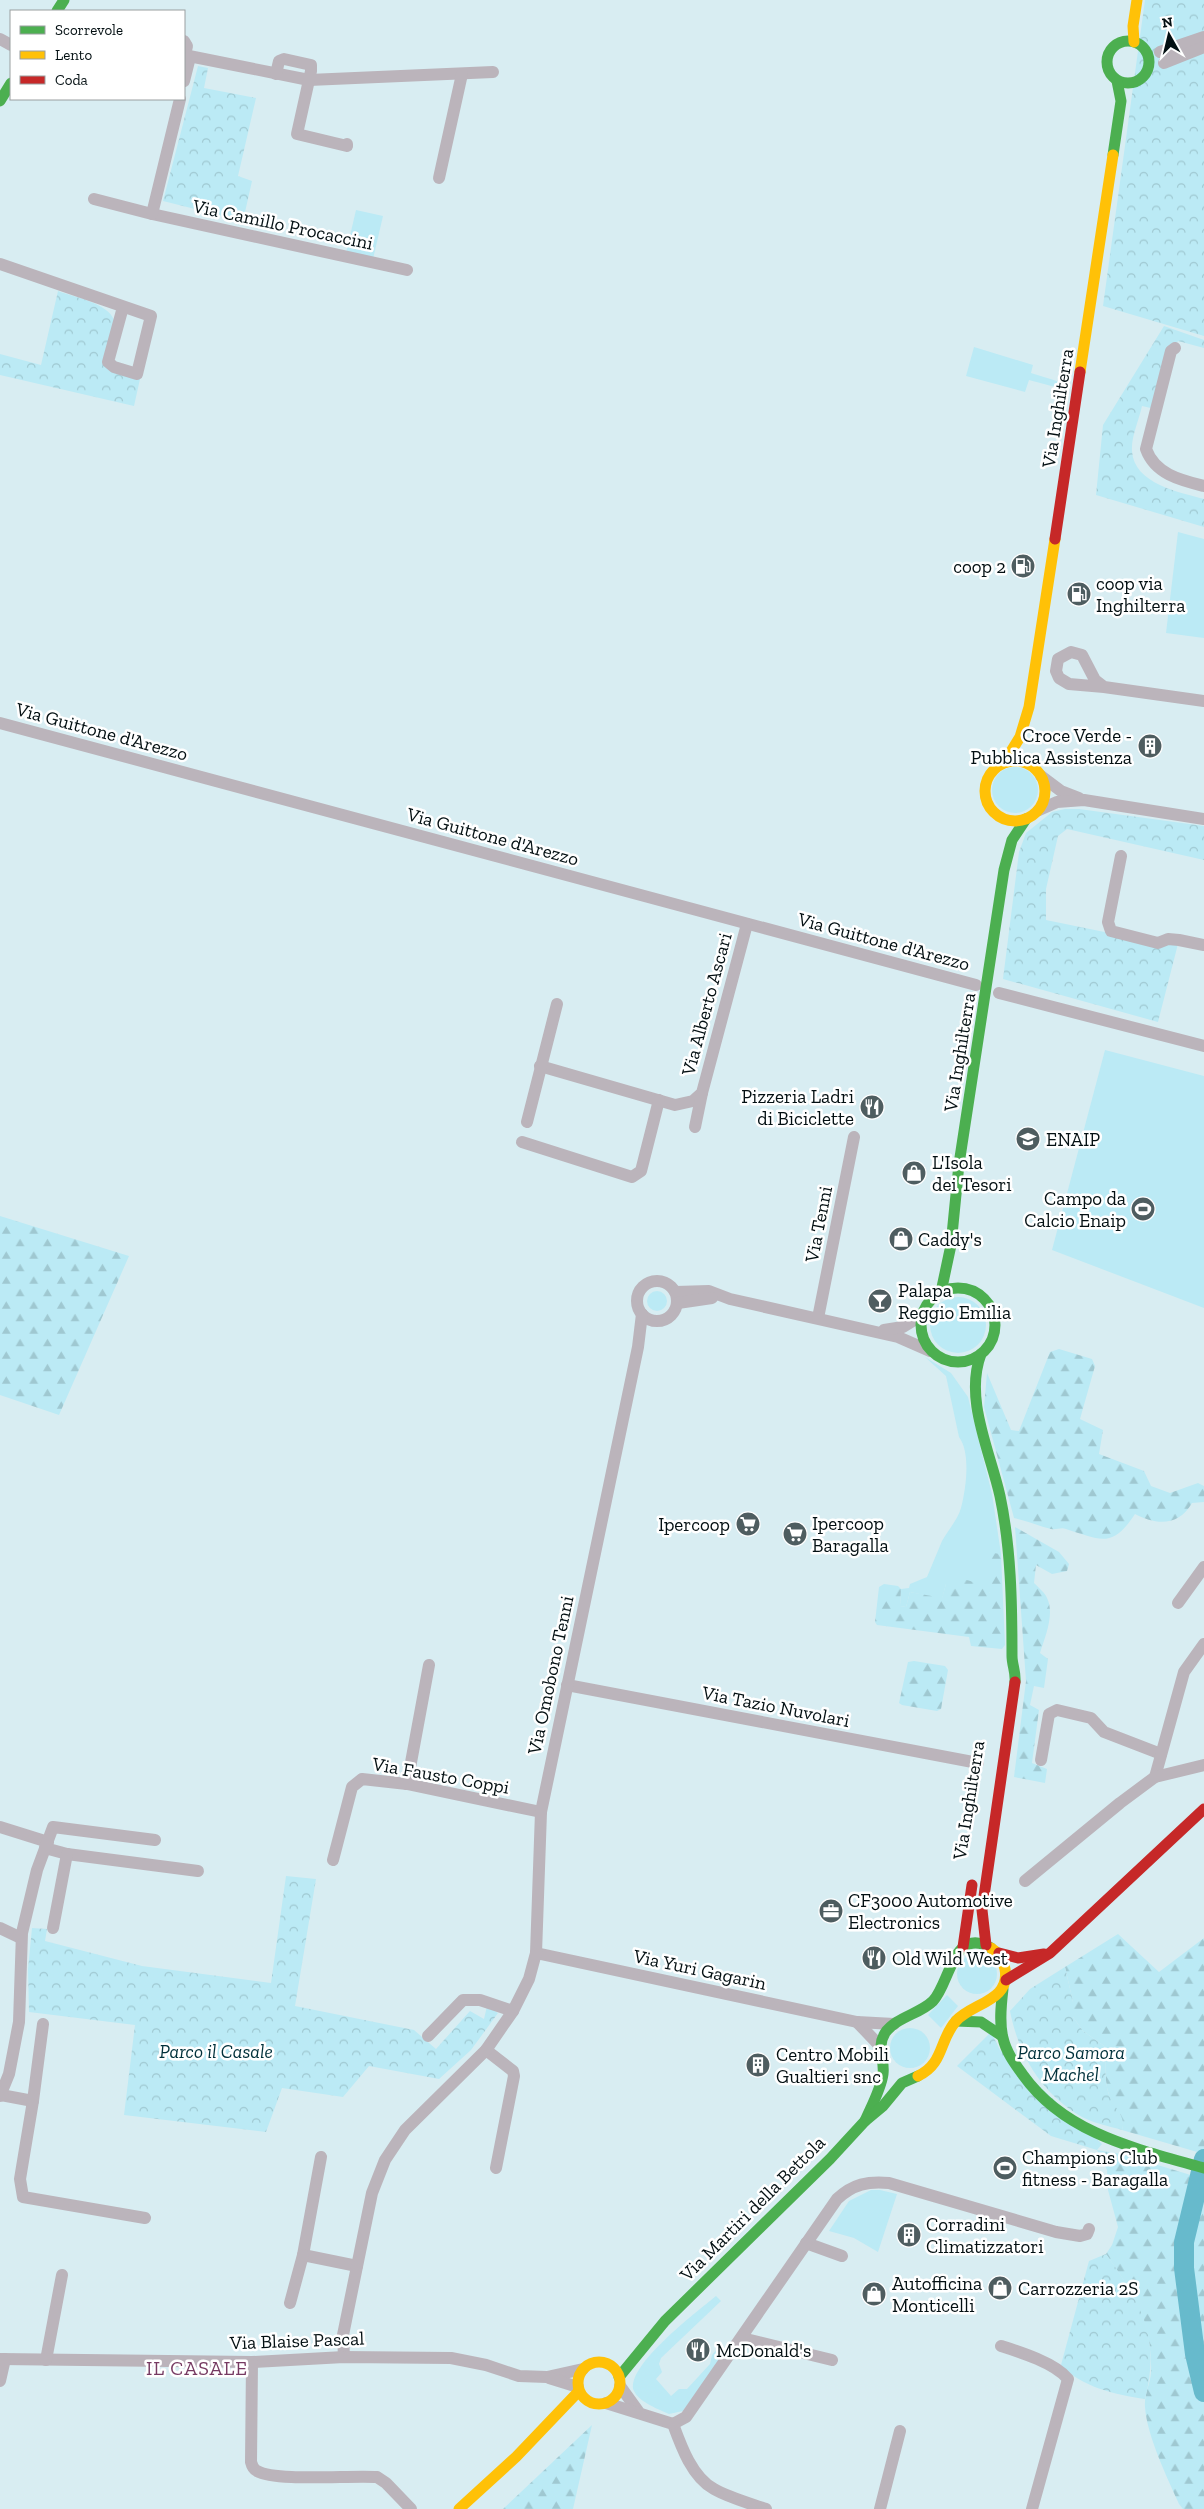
<svg xmlns="http://www.w3.org/2000/svg" width="1204" height="2509" viewBox="0 0 1204 2509" font-family="'Zilla Slab',serif">
<defs>
<pattern id="forest-firs" width="22" height="20" patternUnits="userSpaceOnUse" patternTransform="scale(1.25)"><rect width="22" height="20" fill="#bbeaf5"/><path d="M5 1l3.5 6h-7zM16 11l3.5 6h-7z" fill="#9fc8d1"/></pattern>
<pattern id="park-crowns" width="20" height="18" patternUnits="userSpaceOnUse" patternTransform="scale(1.25)"><rect width="20" height="18" fill="#bbeaf5"/><path d="M2 6a3 3 0 1 1 6 0M12 15a3 3 0 1 1 6 0" fill="none" stroke="#9fc8d1"/></pattern>
</defs>
<rect width="100%" height="100%" fill="#d8edf2"/>
<g fill="#bbeaf5">
<polygon points="356,210 383,216 373,259 346,253"/>
<polygon points="974,347 1033,365 1031,373 1060,382 1059,388 1029,380 1025,392 966,376"/>
<polygon points="1178,532 1204,539 1204,638 1166,633"/>
<circle cx="1015" cy="790" r="23"/>
<polygon points="1105,1050 1204,1076 1204,1308 1052,1250"/>
<circle cx="657" cy="1301" r="10"/>
<circle cx="958" cy="1325" r="28"/>
<path d="M925,1357L951,1373L968,1397L992,1494L1001,1554L990,1578L991,1593L946,1584L942,1599L910,1592L906,1607L900,1606L901,1589L909,1588L910,1584L927,1577C932,1565 937,1553 942,1541C948,1530 957,1521 961,1508C966,1489 971,1453 959,1437L946,1376Z"/>
<circle cx="977" cy="1974" r="20"/>
<polygon points="947,1995 958,2006 941,2028 928,2015"/>
<circle cx="910" cy="2048" r="20"/>
<polygon points="871,2190 880,2190 897,2194 878,2252 854,2238 829,2231 849,2201"/>
<path d="M716,2296L721,2301L661,2358L659,2364L662,2372L656,2379L671,2396L679,2389H687L710,2364L712,2355L717,2349L724,2355L683,2411L669,2414C658,2409 639,2402 634,2391C624,2367 698,2311 716,2296Z"/>
</g>
<g fill="url(#forest-firs)">
<polygon points="0,1216 129,1256 59,1415 0,1395"/>
<path d="M1059,1349L1092,1359L1095,1366L1080,1419L1103,1430L1099,1454L1144,1471L1151,1486L1170,1493L1198,1483L1204,1486V1502L1192,1503C1178,1527 1156,1525 1135,1514C1112,1549 1101,1540 1066,1529C1061,1527 1057,1530 1051,1529C1039,1526 1027,1521 1014,1518L984,1407L987,1373L1011,1430L1019,1431L1050,1352Z"/>
<path d="M1015,1527L1059,1552L1069,1564L1067,1571L1052,1574L1036,1565L1034,1583C1038,1587 1045,1593 1047,1598C1055,1614 1045,1637 1040,1653L1048,1659L1044,1688L1034,1686L1030,1705L1039,1710L1032,1763L1047,1769L1045,1783L1014,1777L1026,1681Z"/>
<path d="M993,1553L1001,1554L1005,1645L1002,1649L971,1646L969,1637L877,1625L875,1622L879,1587L884,1584L898,1586L901,1589L900,1606L906,1607L910,1592L942,1598L946,1584C962,1574 977,1582 990,1593V1578L988,1575L990,1556Z"/>
<polygon points="914,1661 945,1666 948,1670 941,1709 937,1711 902,1705 899,1703 908,1662"/>
<path d="M1118,1934L1159,1972L1204,1938V2154L1122,2130C1126,2116 1112,2107 1109,2095C1104,2080 1105,2062 1107,2048L1083,2031L1073,2017V2002L1065,1967Z"/>
<path d="M1097,2150L1121,2154L1204,2179V2509H1183L1179,2504C1167,2477 1147,2436 1145,2407C1144,2395 1150,2384 1151,2373C1153,2325 1133,2292 1106,2254L1112,2245L1118,2227L1108,2190L1107,2170Z"/>
<polygon points="592,2425 573,2509 503,2509"/>
</g>
<g fill="url(#park-crowns)">
<polygon points="1145,0 1204,0 1204,336 1103,306"/>
<polygon points="198,66 208,68 204,88 256,98 238,176 252,181 243,221 163,201"/>
<path d="M58,291C74,297 108,303 114,320L103,359L140,379L134,406L0,375V354L41,365Z"/>
<path d="M1164,326L1204,340V348L1178,341L1171,351L1155,409L1142,406C1139,420 1131,437 1132,451C1134,484 1179,492 1204,499V527L1096,495L1103,425Z"/>
<polygon points="1065,809 1079,809 1204,826 1204,860 1067,829 1058,836 1046,889 1046,920 1158,943 1179,940 1158,1022 1003,979 1019,852 1026,833 1052,812"/>
<polygon points="286,1876 316,1879 295,2006 414,2030 436,2049 470,2011 484,2019 487,2006 498,2013 471,2050 439,2079 369,2066 343,2097 282,2088 266,2132 124,2115 135,2025 29,2012 28,1969 32,1928 47,1929 45,1941 142,1966 271,1983"/>
<path d="M1065,1967L1073,2002V2017L1083,2031L1107,2048C1105,2062 1104,2080 1109,2095C1113,2107 1127,2116 1122,2130C1109,2126 1093,2123 1082,2117C1041,2093 1019,2056 1010,2011L1030,1989Z"/>
<polygon points="991,2032 1000,2050 1102,2144 1097,2150 1051,2136 957,2066"/>
<path d="M1106,2254C1141,2303 1161,2338 1145,2399C1116,2395 1081,2387 1061,2365L1089,2261Z"/>
</g>
<g fill="none" stroke-linecap="round" stroke-linejoin="round">
<polyline stroke="#67bacc" stroke-width="20" points="1204,2159 1184,2242 1184,2268 1195,2354 1204,2392"/>
<g stroke="#bbb4bb" stroke-width="12">
<polyline points="0,39 11,45"/>
<polyline points="184,41 187,46 185,55"/>
<polyline points="1160,52 1204,37"/>
<polyline points="184,55 309,80 493,72"/>
<polyline points="1164,63 1204,47"/>
<polyline points="276,74 279,61 284,59 311,65 311,71 297,134 347,146 347,144"/>
<polyline points="184,81 190,57"/>
<polyline points="439,178 462,74"/>
<polyline points="94,199 152,214 407,270"/>
<polyline points="152,214 180,99"/>
<polyline points="0,264 151,316 137,374 114,367 108,362 123,307"/>
<path d="M1175,348L1171,351L1146,449C1155,474 1180,480 1204,486"/>
<polyline points="1104,687 1095,680 1082,655 1071,652 1058,659 1056,671 1059,678 1069,684 1104,687 1204,701"/>
<polyline points="0,723 976,985"/>
<polyline points="1041,776 1061,791 1079,798"/>
<polyline points="1039,810 1057,802 1084,800 1204,819"/>
<polyline points="1121,856 1108,922 1111,931 1158,943 1168,939 1179,940 1204,945"/>
<polyline points="999,993 1204,1046"/>
<polyline points="540,1066 675,1105 693,1101 702,1093 747,924"/>
<polyline points="527,1122 557,1004"/>
<polyline points="695,1127 702,1093"/>
<polyline points="522,1142 632,1177 641,1171 659,1100"/>
<circle cx="657" cy="1301" r="20"/>
<polyline points="676,1292 709,1291 730,1299 898,1337 930,1351"/>
<polyline points="678,1303 712,1298"/>
<polyline points="818,1318 854,1137"/>
<polyline points="884,1330 903,1327 921,1316"/>
<polyline points="1178,1603 1204,1567"/>
<polyline points="567,1685 978,1763"/>
<polyline points="1041,1760 1049,1714 1057,1710 1091,1718 1104,1732 1161,1754"/>
<polyline points="1155,1777 1184,1672 1204,1644"/>
<polyline points="407,1784 429,1665"/>
<polyline points="0,1827 48,1842"/>
<polyline points="45,1848 67,1854 198,1871"/>
<polyline points="333,1860 352,1787 362,1779 407,1784 541,1812"/>
<polyline points="1025,1881 1120,1803 1155,1777 1204,1765"/>
<polyline points="0,1928 21,1938"/>
<polyline points="53,1928 67,1854"/>
<polyline points="536,1953 857,2022 894,2024"/>
<polyline points="857,2022 880,2046"/>
<polyline points="428,2036 463,2000 480,2000 513,2011"/>
<polyline points="486,2050 513,2071 514,2076 496,2168"/>
<polyline points="1,2095 33,2101 43,2024"/>
<polyline points="0,2096 9,2074 19,2022 22,1933 37,1870 53,1827 155,1840"/>
<polyline points="33,2101 20,2179 23,2197 145,2218"/>
<polyline points="321,2157 303,2255 357,2266"/>
<polyline points="806,2243 842,2256"/>
<polyline points="290,2303 303,2255"/>
<polyline points="742,2338 832,2360"/>
<path d="M1001,2346C1020,2352 1055,2363 1068,2379L1032,2509"/>
<polyline points="344,2357 343,2335 372,2193 385,2160 405,2130 486,2050 513,2011 529,1979 536,1953 541,1812 638,1347 642,1314"/>
<polyline points="0,2359 252,2362 344,2357 451,2358 486,2365 519,2376 547,2377 583,2369"/>
<polyline points="46,2360 62,2275"/>
<path d="M252,2362L251,2462C252,2466 253,2469 257,2471C276,2482 351,2475 377,2477L386,2483L411,2509"/>
<polyline points="549,2378 578,2387"/>
<polyline points="0,2381 5,2359"/>
<polyline points="620,2386 638,2411"/>
<path d="M606,2403L673,2424C681,2446 692,2477 714,2489C730,2498 749,2503 766,2509"/>
<path d="M673,2424L686,2417L837,2199C853,2184 868,2181 889,2183L1056,2232L1080,2236L1087,2234L1089,2229"/>
<polyline points="880,2509 900,2431"/>
</g>
<g stroke="#4caf50" stroke-width="11">
<polyline points="57,11 64,0"/>
<circle cx="1128" cy="62" r="21"/>
<polyline points="0,101 11,83"/>
<polyline points="1113,155 1121,101 1117,81"/>
<circle cx="958" cy="1325" r="37"/>
<polyline points="941,1292 951,1245 959,1164 1004,870 1012,840 1026,819"/>
<path d="M981,1354C964,1399 990,1451 1000,1496C1011,1548 1012,1603 1012,1656C1012,1665 1016,1672 1015,1682"/>
<path d="M1003,1989C1001,2005 999,2023 1003,2038C1006,2052 1015,2064 1023,2075C1065,2134 1137,2149 1204,2168"/>
<polyline points="956,2021 981,2022 1002,2036"/>
<path d="M865,2121C871,2107 881,2089 883,2074C885,2059 876,2048 885,2033C896,2017 920,2014 933,2001C950,1984 953,1925 991,1948"/>
<polyline points="619,2377 665,2321 830,2159 865,2121 883,2106 902,2083 918,2076"/>
</g>
<g stroke="#ffc107" stroke-width="11">
<polyline points="1134,42 1133,26 1137,0"/>
<polyline points="1080,372 1113,155"/>
<circle cx="1015" cy="791" r="30"/>
<polyline points="1004,763 1020,737 1029,707 1055,539"/>
<path d="M918,2076C944,2064 939,2040 956,2021C972,2003 1011,2001 1005,1969C1003,1960 999,1953 991,1948"/>
<circle cx="599" cy="2383" r="21"/>
<polyline points="459,2509 516,2457 579,2391"/>
</g>
<g stroke="#c62828" stroke-width="11">
<polyline points="1055,539 1080,372"/>
<polyline points="986,1945 982,1910 1015,1682"/>
<polyline points="963,1947 972,1885"/>
<polyline points="999,1953 1018,1958 1044,1954"/>
<polyline points="1006,1980 1050,1953 1204,1809"/>
</g>
</g>
<defs>
<symbol id="fuel-disc" viewBox="-11 -11 22 22"><circle r="9.5" fill="#4e5d60" stroke="#fff"/><path d="M-5.5-6h7V0h2V4h1.3V-2.5L3-4.5l.8-.8L6-3V5H2.5V1h-1V6h-7ZM-4.2-4.7v3.2H.2V-4.7Z" fill="#fff"/></symbol>
<symbol id="building-disc" viewBox="-11 -11 22 22"><circle r="9.5" fill="#4e5d60" stroke="#fff"/><path d="M-4-6H4V6H1V3H-1V6H-4ZM-2.5-4.3h1.7v1.8h-1.7ZM.8-4.3h1.7v1.8H.8ZM-2.5-1h1.7V.8h-1.7ZM.8-1h1.7V.8H.8Z" fill="#fff"/></symbol>
<symbol id="restaurant-disc" viewBox="-11 -11 22 22"><circle r="9.5" fill="#4e5d60" stroke="#fff"/><path d="M-5-6h1v4h1v-4h1v4h1v-4h1v5L-1.5 .5V6h-2V.5L-5-1ZM5-6V6H3V1.5H1.5Q1.5-4 5-6Z" fill="#fff"/></symbol>
<symbol id="school-disc" viewBox="-11 -11 22 22"><circle r="9.5" fill="#4e5d60" stroke="#fff"/><path d="M0-5L7-2L0 1L-7-2ZM-4 1L0 2.5L4 1V4Q0 6-4 4Z" fill="#fff"/></symbol>
<symbol id="shop-disc" viewBox="-11 -11 22 22"><circle r="9.5" fill="#4e5d60" stroke="#fff"/><path d="M-5-2.5h2.3a2.7 3.5 0 0 1 5.4 0H5L5.5 6h-11ZM-1.5-2.5h3a1.5 2.3 0 0 0-3 0Z" fill="#fff"/></symbol>
<symbol id="stadium-disc" viewBox="-11 -11 22 22"><circle r="9.5" fill="#4e5d60" stroke="#fff"/><path d="M0-5a6.5 5 0 1 0 0 10a6.5 5 0 1 0 0-10ZM-3.5-1.8h7v3.6h-7Z" fill="#fff"/></symbol>
<symbol id="bar-disc" viewBox="-11 -11 22 22"><circle r="9.5" fill="#4e5d60" stroke="#fff"/><path d="M-6-5H6L.8 .8V4.5H3.5V6h-7V4.5H-.8V.8Z" fill="#fff"/></symbol>
<symbol id="supermarket-disc" viewBox="-11 -11 22 22"><circle r="9.5" fill="#4e5d60" stroke="#fff"/><path d="M-6-5.5h2.5l.6 2H6L4.5 2H-2.5L-4.4-4H-6ZM-1.5 3.2a1.3 1.3 0 1 0 .1 0ZM3 3.2a1.3 1.3 0 1 0 .1 0Z" fill="#fff"/></symbol>
<symbol id="office-disc" viewBox="-11 -11 22 22"><circle r="9.5" fill="#4e5d60" stroke="#fff"/><path d="M-6-3h4V-5.5h4V-3h4V5H-6ZM-1-4.5V-3h2v-1.5ZM-6 0V1H6V0Z" fill="#fff"/></symbol>
</defs>
<g fill-rule="evenodd">
<use href="#fuel-disc" x="1009" y="552" width="28" height="28"/>
<use href="#fuel-disc" x="1065" y="580" width="28" height="28"/>
<use href="#building-disc" x="1136" y="732" width="28" height="28"/>
<use href="#restaurant-disc" x="858" y="1093" width="28" height="28"/>
<use href="#school-disc" x="1014" y="1125" width="28" height="28"/>
<use href="#shop-disc" x="900" y="1159" width="28" height="28"/>
<use href="#stadium-disc" x="1129" y="1195" width="28" height="28"/>
<use href="#shop-disc" x="887" y="1225" width="28" height="28"/>
<use href="#bar-disc" x="866" y="1287" width="28" height="28"/>
<use href="#supermarket-disc" x="734" y="1510" width="28" height="28"/>
<use href="#supermarket-disc" x="781" y="1520" width="28" height="28"/>
<use href="#office-disc" x="817" y="1897" width="28" height="28"/>
<use href="#restaurant-disc" x="860" y="1944" width="28" height="28"/>
<use href="#building-disc" x="744" y="2051" width="28" height="28"/>
<use href="#stadium-disc" x="991" y="2154" width="28" height="28"/>
<use href="#building-disc" x="895" y="2221" width="28" height="28"/>
<use href="#shop-disc" x="986" y="2274" width="28" height="28"/>
<use href="#shop-disc" x="860" y="2280" width="28" height="28"/>
<use href="#restaurant-disc" x="684" y="2336" width="28" height="28"/>
</g>
<g text-anchor="middle" stroke-width="5" stroke-linejoin="round" paint-order="stroke">
<g font-size="19" fill="#030f12" stroke="#fff">
<text transform="translate(283 224) rotate(12)" y="7">Via Camillo Procaccini</text>
<text transform="translate(1057 408) rotate(-81)" y="7">Via Inghilterra</text>
<text transform="translate(102 731) rotate(15)" y="7">Via Guittone d'Arezzo</text>
<text transform="translate(493 836) rotate(15)" y="7">Via Guittone d'Arezzo</text>
<text transform="translate(884 941) rotate(15)" y="7">Via Guittone d'Arezzo</text>
<text transform="translate(706 1004) rotate(-75)" y="7">Via Alberto Ascari</text>
<text transform="translate(959 1052) rotate(-81)" y="7">Via Inghilterra</text>
<text transform="translate(818 1224) rotate(-79)" y="7">Via Tenni</text>
<text transform="translate(550 1675) rotate(-78)" y="7">Via Omobono Tenni</text>
<text transform="translate(776 1706) rotate(11)" y="7">Via Tazio Nuvolari</text>
<text transform="translate(441 1775) rotate(10)" y="7">Via Fausto Coppi</text>
<text transform="translate(968 1800) rotate(-81)" y="7">Via Inghilterra</text>
<text transform="translate(700 1969) rotate(12)" y="7">Via Yuri Gagarin</text>
<text transform="translate(752 2208) rotate(-45)" y="7">Via Martiri della Bettola</text>
<text transform="translate(297 2340) rotate(-2)" y="7">Via Blaise Pascal</text>
</g>
<g font-size="19" fill="#030f12" stroke="#fff" text-anchor="start">
<text x="1006" y="573" text-anchor="end">coop 2</text>
<text x="1096" y="590">coop via<tspan x="1096" dy="22">Inghilterra</tspan></text>
<text x="1132" y="742" text-anchor="end">Croce Verde -<tspan x="1132" dy="22">Pubblica Assistenza</tspan></text>
<text x="854" y="1103" text-anchor="end">Pizzeria Ladri<tspan x="854" dy="22">di Biciclette</tspan></text>
<text x="1046" y="1146">ENAIP</text>
<text x="932" y="1169">L'Isola<tspan x="932" dy="22">dei Tesori</tspan></text>
<text x="1126" y="1205" text-anchor="end">Campo da<tspan x="1126" dy="22">Calcio Enaip</tspan></text>
<text x="918" y="1246">Caddy's</text>
<text x="898" y="1297">Palapa<tspan x="898" dy="22">Reggio Emilia</tspan></text>
<text x="812" y="1530">Ipercoop<tspan x="812" dy="22">Baragalla</tspan></text>
<text x="730" y="1531" text-anchor="end">Ipercoop</text>
<text x="848" y="1907">CF3000 Automotive<tspan x="848" dy="22">Electronics</tspan></text>
<text x="892" y="1965">Old Wild West</text>
<text x="776" y="2061">Centro Mobili<tspan x="776" dy="22">Gualtieri snc</tspan></text>
<text x="1022" y="2164">Champions Club<tspan x="1022" dy="22">fitness - Baragalla</tspan></text>
<text x="926" y="2231">Corradini<tspan x="926" dy="22">Climatizzatori</tspan></text>
<text x="892" y="2290">Autofficina<tspan x="892" dy="22">Monticelli</tspan></text>
<text x="1018" y="2295">Carrozzeria 2S</text>
<text x="716" y="2357">McDonald's</text>
</g>
<g font-size="19" font-style="italic" fill="#00313b" stroke="#fff">
<text x="216" y="2058">Parco il Casale</text>
<text x="1071" y="2059">Parco Samora<tspan x="1071" dy="22">Machel</tspan></text>
</g>
<g font-size="20" letter-spacing="1" fill="#763a62" stroke="#fff">
<text x="197" y="2375">IL CASALE</text>
</g>
</g>
<rect x="10" y="10" width="175" height="90" fill="#ffffff" stroke="#9a9fa0"/>
<rect x="20" y="26" width="25" height="8" fill="#4caf50" stroke="#9a9fa0"/>
<text x="55" y="35" font-size="15" fill="#030f12">Scorrevole</text>
<rect x="20" y="51" width="25" height="8" fill="#ffc107" stroke="#9a9fa0"/>
<text x="55" y="60" font-size="15" fill="#030f12">Lento</text>
<rect x="20" y="76" width="25" height="8" fill="#c62828" stroke="#9a9fa0"/>
<text x="55" y="85" font-size="15" fill="#030f12">Coda</text>
<g transform="translate(1169 35) rotate(352)" stroke="#ffffff" stroke-width="4" paint-order="stroke">
<path d="M0-4L9 19L0 12L-9 19Z" fill="#030f12"/>
<text y="-8" font-size="14" font-weight="bold" text-anchor="middle" fill="#030f12">N</text>
</g>
</svg>
